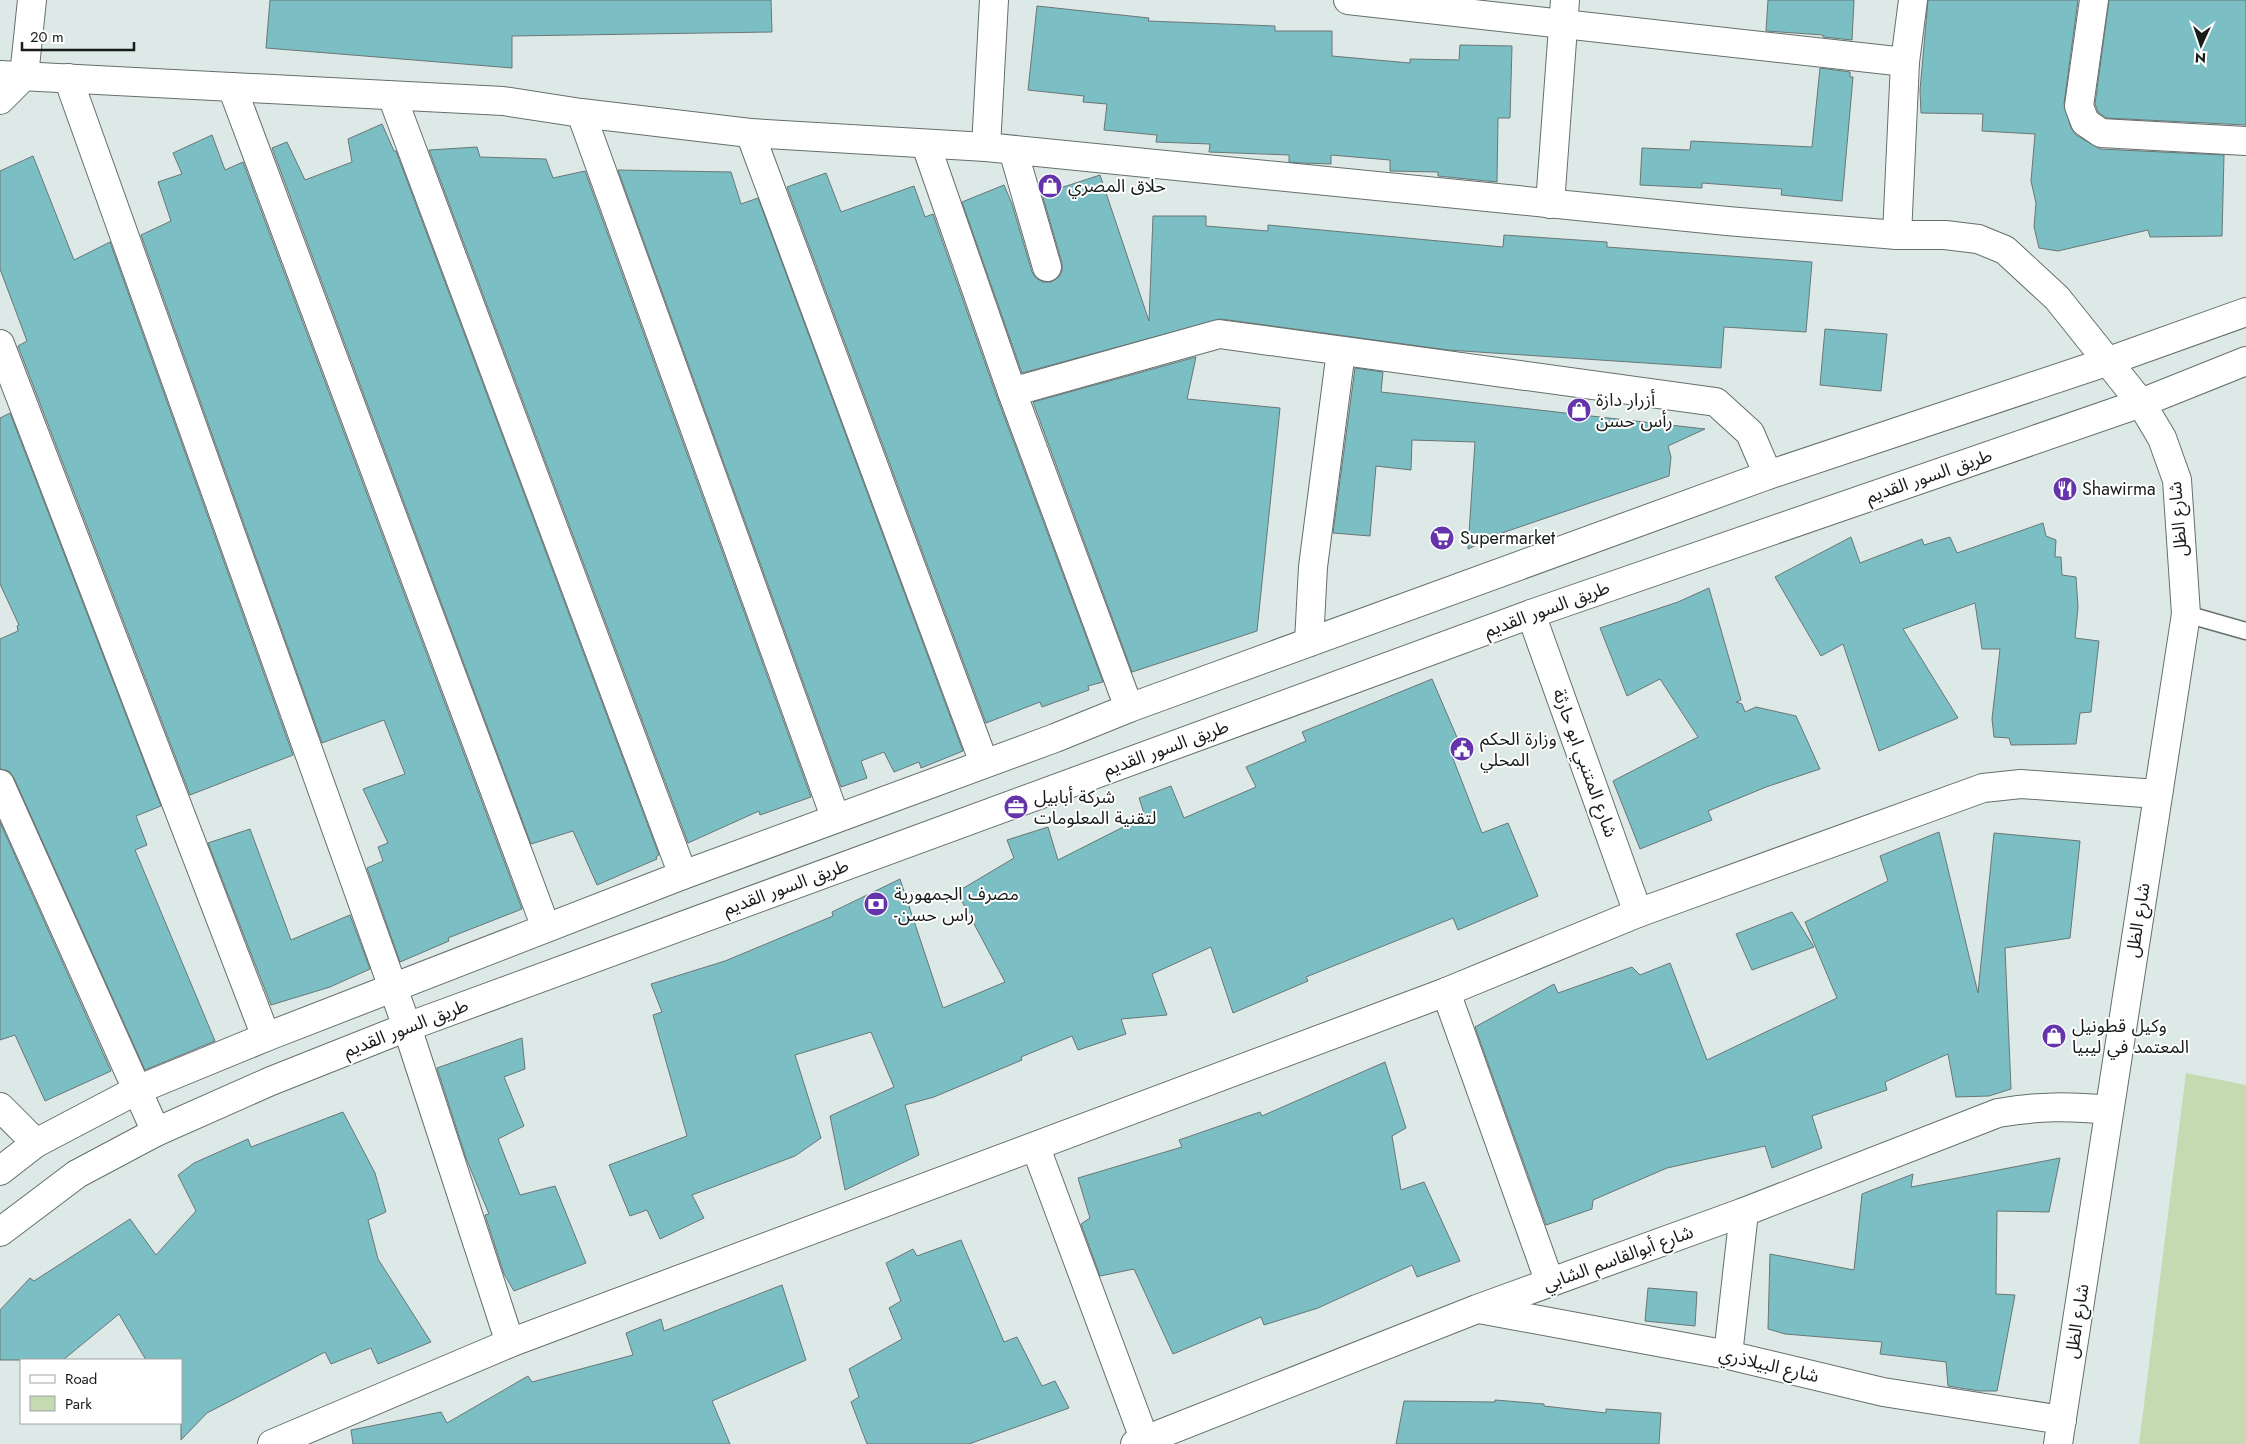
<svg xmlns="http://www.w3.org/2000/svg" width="2246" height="1444" viewBox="0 0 2246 1444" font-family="Jost,'Noto Sans Arabic',sans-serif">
<rect width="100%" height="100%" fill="#dde9e6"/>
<polygon fill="#c5dab0" points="2186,1073 2246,1085 2246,1444 2139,1444"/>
<g fill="#7bbec3" stroke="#6a7677">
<polygon points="270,0 771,0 772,32 512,36 512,68 266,48"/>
<polygon points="1768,0 1854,0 1852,40 1823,37 1823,35 1766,31"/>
<polygon points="1928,0 2078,0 2064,104 2071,128 2076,135 2100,149 2224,155 2222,236 2150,237 2148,230 2058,251 2039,248 2034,227 2036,203 2031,181 2035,134 1982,131 1983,114 1921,113 1920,90"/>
<polygon points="2109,0 2246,0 2246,125 2106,118 2098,112 2095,104"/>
<polygon points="1037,6 1149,18 1148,21 1275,26 1275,31 1332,31 1332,56 1410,63 1410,59 1459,60 1460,45 1512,46 1510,118 1498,118 1497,182 1438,176 1438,172 1390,171 1390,160 1331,155 1331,164 1301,163 1289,162 1289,155 1209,152 1210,144 1156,142 1157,135 1104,130 1107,104 1083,102 1084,96 1028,90"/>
<polygon points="1820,68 1850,72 1850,77 1853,77 1842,201 1781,195 1782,189 1702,183 1702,188 1640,185 1642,148 1690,150 1691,141 1812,147"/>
<polygon points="382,124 394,151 396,151 659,855 656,857 657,859 597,885 573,831 531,844 272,148 287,142 305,180 352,162 348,139"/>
<polygon points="212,135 225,170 243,162 522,909 448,938 449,941 400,962 367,868 383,861 378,847 388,843 363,789 405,774 384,720 322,743 141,235 171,221 158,182 182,174 173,153"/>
<polygon points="477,147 480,157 546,159 553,178 585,171 811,797 760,815 759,811 688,843 429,150"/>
<polygon points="33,156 74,260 110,242 293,755 190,795 18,346 27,341 0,269 0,171"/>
<polygon points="618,170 731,172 741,204 758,198 963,751 921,768 919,762 894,772 884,752 861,761 867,778 841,787"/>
<polygon points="826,173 841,212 914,186 925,217 933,214 997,397 1103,682 1088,686 1089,690 1042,707 1040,702 986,723 787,187"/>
<polygon points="1100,175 1149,321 1153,216 1206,216 1206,226 1268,231 1268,225 1503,247 1504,235 1607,242 1607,247 1812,262 1806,332 1724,327 1721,368 1448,350 1221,319 1022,373 962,202 1004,185 1012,204 1032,272 1036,278 1043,282 1051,282 1059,277 1062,271 1062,263 1042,194"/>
<polygon points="1825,329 1887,334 1881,391 1820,385"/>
<polygon points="1196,357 1187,399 1280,408 1257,631 1132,672 1033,402"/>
<polygon points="1355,368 1383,372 1381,392 1705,429 1668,446 1671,457 1669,476 1499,534 1468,549 1475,442 1412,440 1411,470 1376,466 1370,536 1333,533"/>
<polygon points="10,413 161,806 136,816 147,845 135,850 215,1041 145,1070 14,778 9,771 0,769 0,639 18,631 17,626 19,625 0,584 0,418"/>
<polygon points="2043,523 2046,536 2056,540 2055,557 2061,557 2062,575 2076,577 2078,607 2075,638 2099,641 2091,712 2080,713 2076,744 2011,745 2009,738 1994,737 1992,719 2000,649 1982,649 1975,603 1903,629 1958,718 1879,751 1843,644 1821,656 1775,577 1851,537 1860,563 1922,539 1924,545 1950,537 1957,553"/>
<polygon points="1709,588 1741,700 1736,702 1742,704 1745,712 1756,707 1796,716 1820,769 1766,787 1708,811 1712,820 1640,849 1613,781 1698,737 1660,679 1627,696 1600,628 1678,602"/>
<polygon points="1432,679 1462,749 1452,756 1482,833 1508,823 1538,896 1458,930 1453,918 1306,977 1308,981 1233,1013 1211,947 1152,974 1167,1015 1121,1019 1126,1034 1078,1050 1072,1036 1021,1057 1022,1060 934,1097 905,1105 919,1155 845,1190 830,1116 894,1087 871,1032 795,1055 821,1138 795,1156 692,1195 704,1218 660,1239 647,1210 630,1216 609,1165 687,1136 653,1015 662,1012 651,984 725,961 833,916 832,912 900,879 943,1008 1005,982 957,892 1014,858 1007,840 1048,827 1058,860 1145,816 1139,798 1171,786 1184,818 1256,787 1246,767 1306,741 1302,732"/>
<polygon points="0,822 111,1071 45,1101 15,1035 0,1040"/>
<polygon points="250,829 291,940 350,915 370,969 330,987 271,1005 208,843"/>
<polygon points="1939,832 1978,993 1994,833 2080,841 2070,938 2005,948 2011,1089 1989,1096 1956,1097 1948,1054 1885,1082 1887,1090 1812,1116 1822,1148 1772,1168 1765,1146 1667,1168 1593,1200 1592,1209 1546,1225 1475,1027 1554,984 1558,993 1632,967 1640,975 1670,963 1707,1060 1837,998 1805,922 1888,881 1880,856"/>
<polygon points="1792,912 1814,947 1752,970 1736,934"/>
<polygon points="522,1038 525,1069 504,1077 524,1126 498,1139 520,1195 555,1186 586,1263 514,1291 504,1274 485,1215 489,1214 466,1158 437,1068"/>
<polygon points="1385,1062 1406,1128 1392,1136 1401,1190 1424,1182 1460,1261 1417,1277 1412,1265 1318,1308 1264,1325 1261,1317 1173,1354 1134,1269 1100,1276 1081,1224 1090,1218 1078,1178 1182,1147 1179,1140 1260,1112 1262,1116"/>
<polygon points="343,1112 375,1173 386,1212 368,1220 378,1259 431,1342 378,1364 371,1348 331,1364 325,1352 207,1413 181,1440 181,1360 146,1360 119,1314 63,1360 0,1360 0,1310 30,1278 34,1281 130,1219 156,1255 196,1211 178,1175 194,1163 248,1139 251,1147"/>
<polygon points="2060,1158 2049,1212 1997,1211 1996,1294 2015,1295 1997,1391 1979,1391 1948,1386 1946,1362 1880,1354 1882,1342 1785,1334 1768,1329 1770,1254 1854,1270 1862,1194 1913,1174 1911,1187"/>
<polygon points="961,1240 1004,1342 1017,1337 1042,1386 1055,1381 1069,1408 969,1444 867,1444 851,1402 859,1397 849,1369 902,1339 889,1308 901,1301 886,1263 913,1249 917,1256"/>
<polygon points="782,1285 806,1360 712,1401 730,1444 353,1444 351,1430 441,1412 447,1423 528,1376 532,1382 633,1355 626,1333 661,1319 664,1331"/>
<polygon points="1648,1288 1697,1292 1695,1326 1645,1321"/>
<polygon points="1495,1400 1544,1404 1544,1406 1606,1413 1606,1409 1661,1413 1659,1444 1396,1444 1404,1401 1495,1402"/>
</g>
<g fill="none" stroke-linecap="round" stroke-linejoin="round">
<defs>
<polyline id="lane" points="2186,614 2246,631"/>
<g id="street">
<polyline points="1348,0 1905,62"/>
<polyline points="2094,0 2079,106 2085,122 2101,133 2246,141"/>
<polyline points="68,78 407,1027 510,1343"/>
<polyline points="232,87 546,928"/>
<polyline points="392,96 683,875"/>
<polyline points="0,100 24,76 32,0"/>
<polyline points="581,113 835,817"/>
<polyline points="750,133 984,763"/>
<polyline points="926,145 1012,392 1129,708"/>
<polyline points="986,147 994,0"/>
<polyline points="1013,150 1047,267"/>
<polyline points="1550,204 1565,0"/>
<polyline points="1897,235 1905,62 1913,0"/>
<polyline points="0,344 266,1037"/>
<polyline points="1012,392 1219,334 1716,402 1750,433 1768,475"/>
<polyline points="1531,614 1638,913"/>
<polyline points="1309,642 1313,567 1341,351"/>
<polyline points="0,784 156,1132"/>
<polyline points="1446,992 1550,1283"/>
<polyline points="0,1107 36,1143"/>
<polyline points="1036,1148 1145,1441"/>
<polyline points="1479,1309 1728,1355 1883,1392 2062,1420"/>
<polyline points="1728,1355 1744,1212"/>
<polyline points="272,1444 510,1343 1446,992 1638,913 1983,788 2021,784 2157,794"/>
<path d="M1135,1444L1477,1309L1744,1212L1998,1113C2038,1106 2069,1106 2109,1110"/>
</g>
<polyline id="secondary" points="0,75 503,101 581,113 750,133 986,147 1727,221 1897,235 1945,235 1978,239 2005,250 2057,298 2141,403 2162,438 2177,480 2186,614 2058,1444"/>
<g id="primary">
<polyline points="0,1171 36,1143 137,1090 266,1037 683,875 1055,738 1129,708 1768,475 2109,361 2246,312"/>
<polyline points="0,1232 77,1174 156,1132 271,1081 407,1027 1531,614 2141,403 2246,361"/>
</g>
</defs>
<use href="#lane" stroke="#656f6c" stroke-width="19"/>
<use href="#street" stroke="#656f6c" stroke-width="30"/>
<use href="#secondary" stroke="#656f6c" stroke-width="30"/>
<use href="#primary" stroke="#656f6c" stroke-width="30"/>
<use href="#lane" stroke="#fff" stroke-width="16"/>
<use href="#street" stroke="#fff" stroke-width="28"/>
<use href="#secondary" stroke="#fff" stroke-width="28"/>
<use href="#primary" stroke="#fff" stroke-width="28"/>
</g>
<defs>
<symbol id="shop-disc" viewBox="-11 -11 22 22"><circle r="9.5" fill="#6534ab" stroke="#fff"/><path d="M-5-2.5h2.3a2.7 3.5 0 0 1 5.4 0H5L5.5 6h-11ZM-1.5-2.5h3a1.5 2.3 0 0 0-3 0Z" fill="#fff"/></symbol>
<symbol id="restaurant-disc" viewBox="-11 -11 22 22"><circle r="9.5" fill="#6534ab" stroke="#fff"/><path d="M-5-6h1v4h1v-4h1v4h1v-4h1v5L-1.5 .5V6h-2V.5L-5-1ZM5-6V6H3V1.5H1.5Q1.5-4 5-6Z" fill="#fff"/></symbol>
<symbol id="supermarket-disc" viewBox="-11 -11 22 22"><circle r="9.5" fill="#6534ab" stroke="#fff"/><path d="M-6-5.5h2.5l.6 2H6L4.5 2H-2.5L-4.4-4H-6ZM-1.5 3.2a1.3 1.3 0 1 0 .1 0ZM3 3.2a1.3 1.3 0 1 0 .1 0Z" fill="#fff"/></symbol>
<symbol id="civic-disc" viewBox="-11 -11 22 22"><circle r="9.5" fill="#6534ab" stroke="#fff"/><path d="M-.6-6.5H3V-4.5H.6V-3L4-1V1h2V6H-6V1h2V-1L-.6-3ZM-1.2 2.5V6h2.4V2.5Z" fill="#fff"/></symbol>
<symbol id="office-disc" viewBox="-11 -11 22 22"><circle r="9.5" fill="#6534ab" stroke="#fff"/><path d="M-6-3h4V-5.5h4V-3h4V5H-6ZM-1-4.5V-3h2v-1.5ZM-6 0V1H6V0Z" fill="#fff"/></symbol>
<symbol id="bank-disc" viewBox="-11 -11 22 22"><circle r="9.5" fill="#6534ab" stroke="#fff"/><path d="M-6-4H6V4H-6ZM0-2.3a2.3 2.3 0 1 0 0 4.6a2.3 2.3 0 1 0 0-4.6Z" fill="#fff"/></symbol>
</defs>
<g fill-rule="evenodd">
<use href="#shop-disc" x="1036" y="172" width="28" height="28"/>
<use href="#shop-disc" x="1565" y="396" width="28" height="28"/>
<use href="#restaurant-disc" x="2051" y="475" width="28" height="28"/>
<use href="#supermarket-disc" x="1428" y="524" width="28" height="28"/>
<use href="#civic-disc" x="1448" y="735" width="28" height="28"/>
<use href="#office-disc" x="1002" y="793" width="28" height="28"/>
<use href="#bank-disc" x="862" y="890" width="28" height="28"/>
<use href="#shop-disc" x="2040" y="1022" width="28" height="28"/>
</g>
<g text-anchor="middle" stroke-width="4" stroke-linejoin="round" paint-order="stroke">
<g font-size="18" fill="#171b1a" stroke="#fff" text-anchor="start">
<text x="1068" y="192">حلاق المصري</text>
<text x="1596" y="406">أزرار دازة<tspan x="1596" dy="21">رأس حسن</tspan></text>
<text x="2082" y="495">Shawirma</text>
<text x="1460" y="544">Supermarket</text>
<text x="1480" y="745">وزارة الحكم<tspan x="1480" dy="21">المحلي</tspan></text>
<text x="1034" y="803">شركة أبابيل<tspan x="1034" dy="21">لتقنية المعلومات</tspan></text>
<text x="894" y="900">مصرف الجمهورية<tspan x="894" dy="21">-راس حسن</tspan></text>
<text x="2072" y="1032">وكيل قطونيل<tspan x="2072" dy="21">المعتمد في ليبيا</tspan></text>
</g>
<g font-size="18" fill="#171b1a" stroke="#fff">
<text transform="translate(1929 476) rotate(-19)" y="6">طريق السور القديم</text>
<text transform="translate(2178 519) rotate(-95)" y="6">شارع الظل</text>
<text transform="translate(1547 609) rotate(-20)" y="6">طريق السور القديم</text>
<text transform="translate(1166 748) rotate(-20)" y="6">طريق السور القديم</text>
<text transform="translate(1585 763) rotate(70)" y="6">شارع المتنبي ابو حارثة</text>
<text transform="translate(786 887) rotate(-20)" y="6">طريق السور القديم</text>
<text transform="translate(2138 920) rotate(-81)" y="6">شارع الظل</text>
<text transform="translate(406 1028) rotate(-21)" y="6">طريق السور القديم</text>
<text transform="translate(1618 1258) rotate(-20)" y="6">شارع أبوالقاسم الشابي</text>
<text transform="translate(2077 1321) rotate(-81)" y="6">شارع الظل</text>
<text transform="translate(1769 1365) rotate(13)" y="6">شارع البيلاذري</text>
</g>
</g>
<rect x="20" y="1359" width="162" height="65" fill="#ffffff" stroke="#a2a4a3"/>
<rect x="30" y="1375" width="25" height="8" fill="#ffffff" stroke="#a2a4a3"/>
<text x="65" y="1384" font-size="15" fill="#171b1a">Road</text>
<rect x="30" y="1396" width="25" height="15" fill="#c5dab0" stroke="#a2a4a3"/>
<text x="65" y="1409" font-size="15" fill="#171b1a">Park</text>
<g transform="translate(2201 45) rotate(183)" stroke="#ffffff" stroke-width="4" paint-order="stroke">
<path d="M0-4L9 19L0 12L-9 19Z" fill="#171b1a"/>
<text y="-8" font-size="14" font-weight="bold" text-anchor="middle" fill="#171b1a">N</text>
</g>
<path d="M22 42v8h112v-8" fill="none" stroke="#171b1a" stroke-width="2.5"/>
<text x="30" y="42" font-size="15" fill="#171b1a" stroke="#ffffff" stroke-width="4" paint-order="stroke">20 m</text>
</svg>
